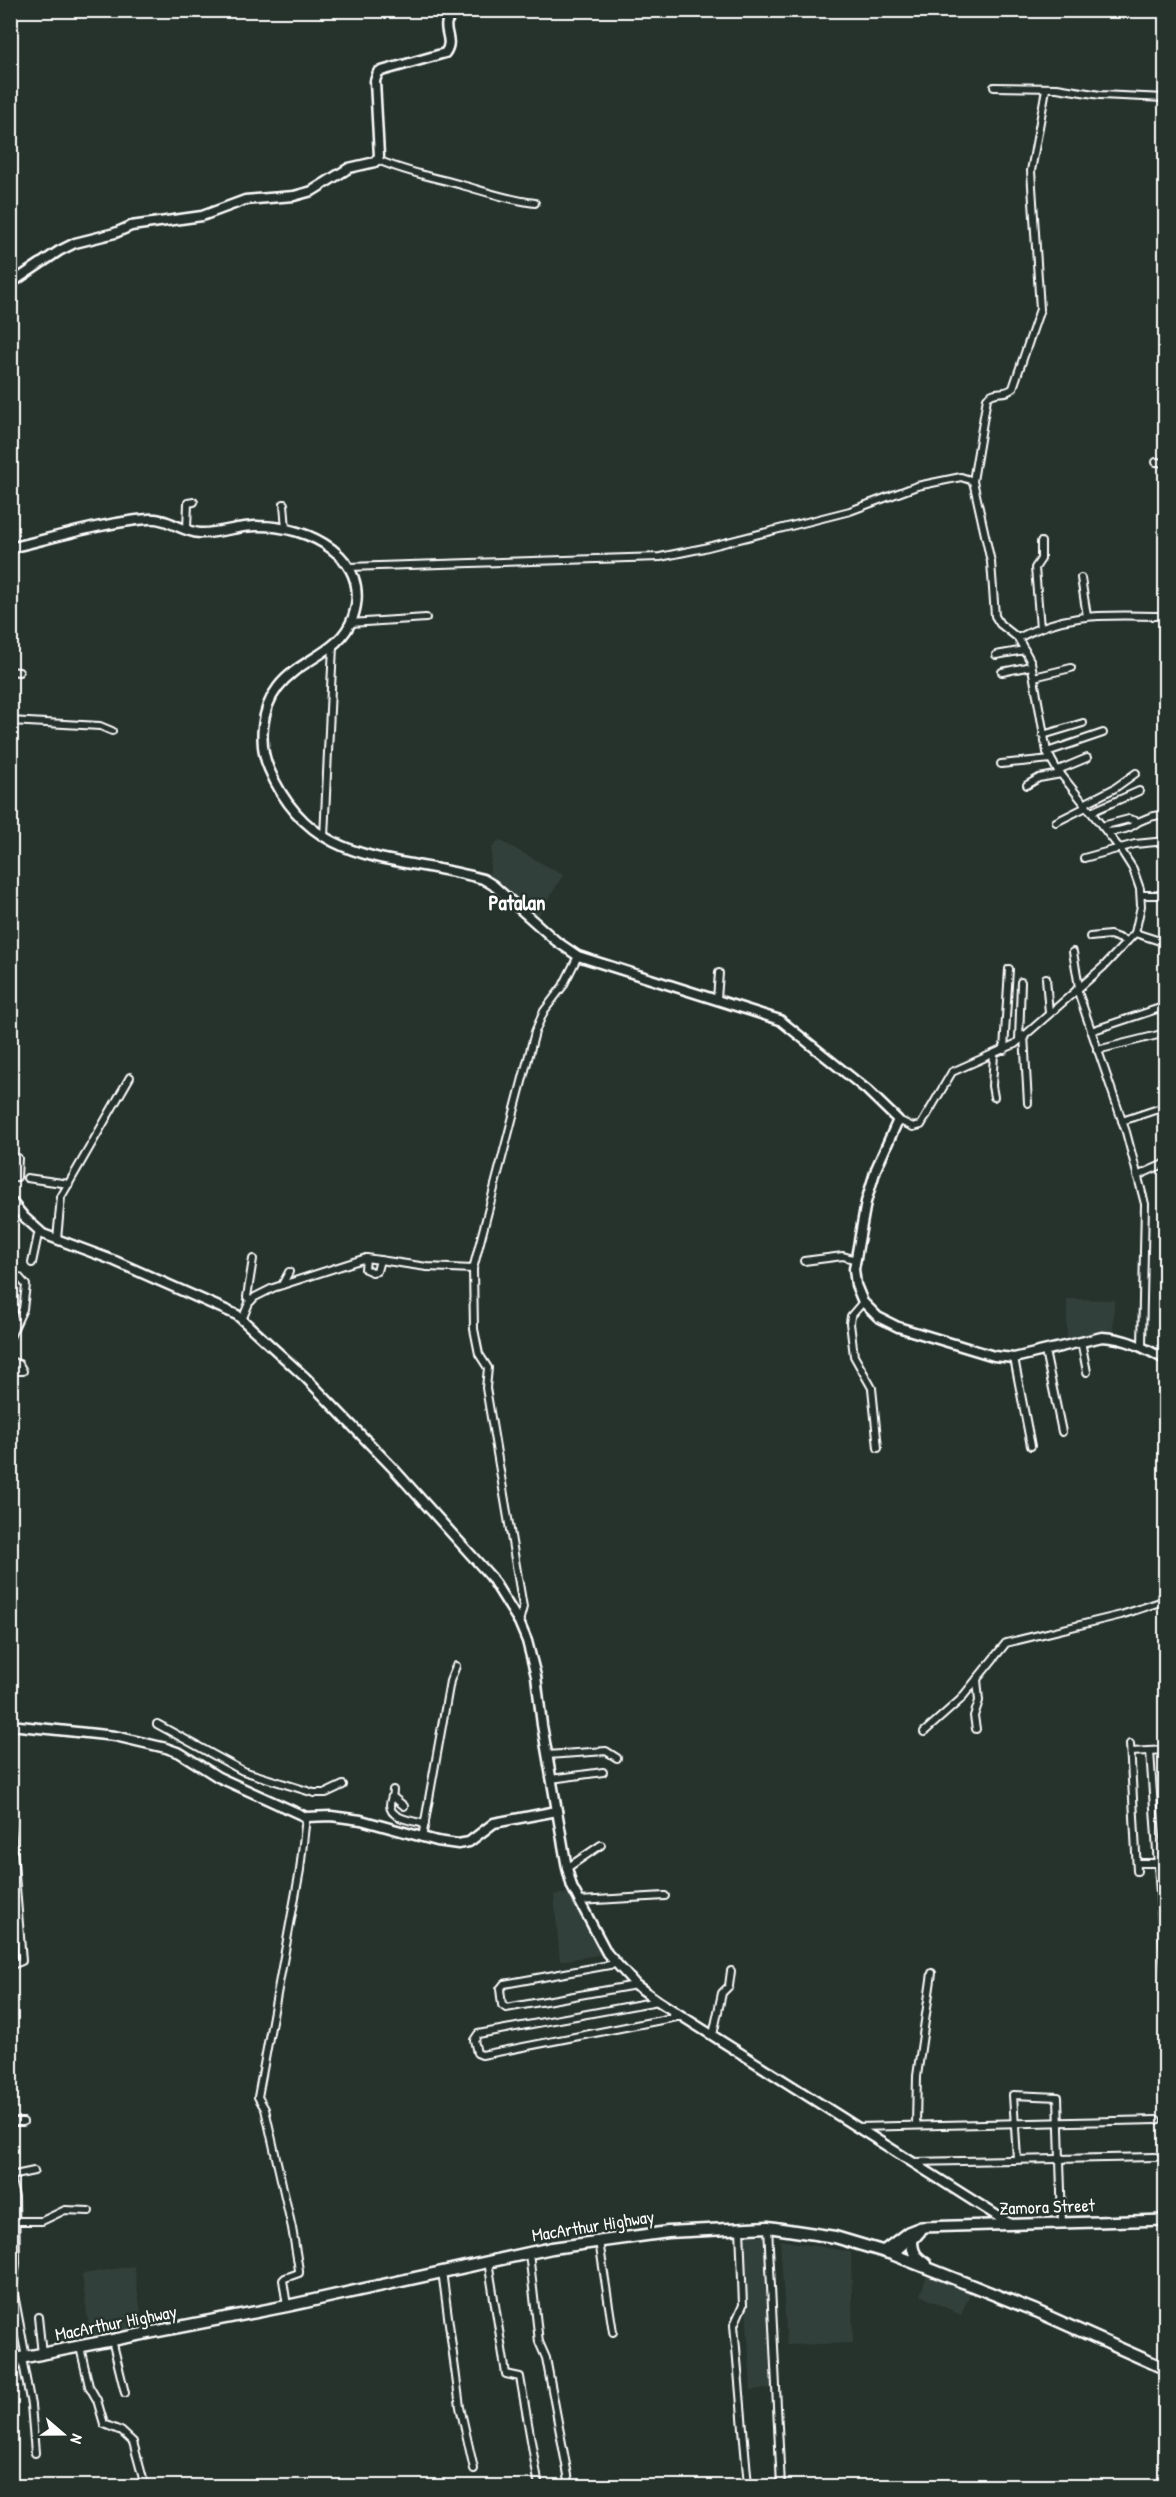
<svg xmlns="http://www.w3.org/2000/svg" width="1176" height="2497" viewBox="0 0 1176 2497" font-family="'Patrick Hand',sans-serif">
<rect width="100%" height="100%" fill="#26332d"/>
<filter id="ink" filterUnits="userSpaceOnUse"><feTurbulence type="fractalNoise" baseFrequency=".0167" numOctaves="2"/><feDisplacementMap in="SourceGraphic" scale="12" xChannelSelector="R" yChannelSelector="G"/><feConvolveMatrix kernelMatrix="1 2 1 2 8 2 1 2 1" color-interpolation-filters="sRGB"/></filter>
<g filter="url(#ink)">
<g fill="#333f3a">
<polygon points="499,840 563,875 538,916 489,878 492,848"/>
<polygon points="1067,1299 1114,1300 1113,1336 1067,1342"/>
<polygon points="572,1893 603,1954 560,1961 554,1895"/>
<polygon points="742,2236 769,2236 775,2388 751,2390"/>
<polygon points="780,2240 851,2252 853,2343 787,2345"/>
<polygon points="134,2266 143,2328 90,2337 82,2274"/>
<polygon points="927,2275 970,2293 961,2315 920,2295"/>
</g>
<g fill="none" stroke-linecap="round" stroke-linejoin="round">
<defs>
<g id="street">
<polyline points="994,87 1057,88 1100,95 1166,98"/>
<path d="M378,160C405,172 433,177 462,185C487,192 509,200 535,203"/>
<polyline points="1156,462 1166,463"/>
<path d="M973,481L987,398C994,389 1006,396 1013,388L1040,309L1031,171L1046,89"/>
<polyline points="284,504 286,529"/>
<polyline points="187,529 188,503 194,502"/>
<polyline points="348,567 660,557 704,548 850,511 917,486 961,477 973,481 991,562 995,616 1000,624 1018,638 1031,662 1047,752 1056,768 1121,850 1133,869 1140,889 1141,906 1135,933 1103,967 1015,1044 952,1072 921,1125 913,1127 898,1120"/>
<polyline points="1081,578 1087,616"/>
<polyline points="350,623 426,618"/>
<polyline points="1040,628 1035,568 1041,559 1041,542"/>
<path d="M1018,638C1070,610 1110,616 1166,616"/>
<polyline points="996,655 1025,650"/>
<polyline points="10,671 19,672"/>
<polyline points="1002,672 1031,666"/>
<polyline points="1034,677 1071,668"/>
<polyline points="10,721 100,726 112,731"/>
<polyline points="1043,735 1083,723"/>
<polyline points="1047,752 1103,733"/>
<polyline points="1001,764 1051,759"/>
<polyline points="1058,770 1087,758"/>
<polyline points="1027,785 1039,778 1061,774"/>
<polyline points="1084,804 1115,788 1136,773"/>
<polyline points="1091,812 1139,791"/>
<polyline points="1056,822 1086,807"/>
<polyline points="1102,826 1129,819 1136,821"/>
<path d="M1107,832C1114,831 1126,831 1132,826C1143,818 1152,816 1166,814"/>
<polyline points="324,837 333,646"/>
<polyline points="1084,858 1135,844 1166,841"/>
<polyline points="1141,895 1166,895"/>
<polyline points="1135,933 1166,943"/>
<polyline points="1090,937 1110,935 1127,941"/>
<polyline points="1073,952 1079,987"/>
<polyline points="1046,978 1049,1013"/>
<polyline points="1077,989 1126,1132 1145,1204 1142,1346"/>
<polyline points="717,999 719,973"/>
<polyline points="1091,1031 1166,1006"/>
<polyline points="1024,1035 1028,1103"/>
<polyline points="1019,1040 1021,982"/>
<polyline points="1004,1050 1009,969"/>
<polyline points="1097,1050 1166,1033"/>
<polyline points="994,1097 992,1086 994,1054"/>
<polyline points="1122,1121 1158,1109"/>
<polyline points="1137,1176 1166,1163"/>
<polyline points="10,1178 17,1177 18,1158"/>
<polyline points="27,1178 69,1184"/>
<polyline points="57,1239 61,1197 130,1077"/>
<polyline points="366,1258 365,1269 372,1272 377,1271 380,1260"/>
<polyline points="804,1261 843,1256 856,1260"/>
<polyline points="32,1263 39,1230"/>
<polyline points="473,1269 474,1329 479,1354 488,1368 486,1388 523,1607 519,1622"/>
<polyline points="10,1276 19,1277 26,1285 23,1309 10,1337"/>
<polyline points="282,1285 289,1272"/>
<polyline points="251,1301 247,1297 253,1259"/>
<polyline points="863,1302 851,1316 850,1323 854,1356 872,1388 878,1448"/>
<polyline points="242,1320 249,1303 255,1297 273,1288 366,1258 427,1267 473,1269 535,1032 544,1011 563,986 578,956"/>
<polyline points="1081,1341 1087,1372"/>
<polyline points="1045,1351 1062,1432"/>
<polyline points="1014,1358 1031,1446"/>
<polyline points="10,1361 19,1364 23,1371 10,1371"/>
<polyline points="157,1724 243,1771 314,1793 326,1793 343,1785"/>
<polyline points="976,1729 974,1716 979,1701 977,1679"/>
<polyline points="924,1732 960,1700 1006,1643 1121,1615 1166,1600"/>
<polyline points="1130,1744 1137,1871"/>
<polyline points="1165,1750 1166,1759"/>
<polyline points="1150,1751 1166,1980"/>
<polyline points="1131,1752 1166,1750"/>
<polyline points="547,1755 606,1751 617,1758"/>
<polyline points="551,1779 603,1772"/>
<path d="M393,1790C393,1796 390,1800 390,1805C390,1819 414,1821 425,1824"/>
<polyline points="393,1797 404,1806"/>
<polyline points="10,1814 22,1961 10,1966"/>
<polyline points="422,1838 450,1681 456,1666"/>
<polyline points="1137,1863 1157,1863"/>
<polyline points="567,1868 601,1845"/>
<polyline points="579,1901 665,1896"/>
<polyline points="615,1964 504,1984 500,1989 502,2005 506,2008 636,1985"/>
<polyline points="658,2001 478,2034 474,2040 477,2053 482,2055 682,2016"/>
<polyline points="713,2035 722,1993 729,1986 731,1971"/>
<polyline points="10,2122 23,2122"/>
<polyline points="916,2125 917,2076 932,1973"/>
<polyline points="857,2127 1157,2120"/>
<polyline points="1017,2159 1013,2095 1058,2097 1062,2222"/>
<polyline points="912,2162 1155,2157"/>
<polyline points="10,2176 34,2171"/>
<polyline points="10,2177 15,2197 16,2263 13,2289 26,2358"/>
<polyline points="15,2221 42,2221 65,2210 89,2211"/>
<polyline points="768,2227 781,2486"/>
<polyline points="740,2228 743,2305 734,2325 748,2486"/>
<polyline points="599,2241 613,2332"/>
<polyline points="529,2253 539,2342 546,2358 570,2486"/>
<polyline points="488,2261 506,2374 520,2377 538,2481"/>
<polyline points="442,2271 460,2407 474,2469"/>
<polyline points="287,2306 283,2280 285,2278 299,2273 299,2270 292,2228 265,2109 258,2097 300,1870 306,1817"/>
<polyline points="38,2317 42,2354"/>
<polyline points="112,2340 125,2393"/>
<polyline points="80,2347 89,2386 97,2400 104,2424 121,2431 133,2442 145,2486"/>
<polyline points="22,2358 31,2405 35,2453"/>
</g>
<g id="secondary">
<path d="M10,284L59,251L75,243L115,233L131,226L202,216L245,200L294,196L312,191L349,168L375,162L379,156L375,81L378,72L445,53C458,36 431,24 461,10"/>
<path d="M10,548C53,538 105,522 148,519C167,517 182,532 200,533C220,534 239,525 259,526C308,526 373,557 353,617C340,654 300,658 278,687C261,709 258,744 269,769C312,870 396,854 483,879L493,885L556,941L578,956L780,1020L867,1090L898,1120L876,1169L866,1202L854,1269L856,1285L863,1302L878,1317L898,1327L994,1356L1014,1358L1102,1337C1126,1338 1145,1348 1166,1360"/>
<polyline points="10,1200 24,1217 43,1234 115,1261 237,1315 306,1378 392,1467 491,1577 519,1622 527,1641 536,1676 542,1725 567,1868 572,1887 607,1953 636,1985 658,2001 1010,2224"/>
<polyline points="10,1725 115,1736 166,1748 180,1753 218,1777 306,1817 331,1816 361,1820 437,1841 458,1844 469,1842 494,1823 557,1811"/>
</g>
<g id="primary">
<polyline points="883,2251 908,2232 921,2227 1166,2220"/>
<polyline points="892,2254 916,2233"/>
</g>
<g id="highway">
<path d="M920,2231L912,2240C912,2253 916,2257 926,2264"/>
<polyline points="10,2360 287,2306 552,2248 668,2232 768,2227 835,2237 892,2254 1036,2311 1166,2369"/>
</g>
</defs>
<use href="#street" stroke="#fff" stroke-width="10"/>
<use href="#secondary" stroke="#fff" stroke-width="13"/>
<use href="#primary" stroke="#fff" stroke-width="14"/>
<use href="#highway" stroke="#fff" stroke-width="15"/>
<use href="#street" stroke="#26332d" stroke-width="6"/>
<use href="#secondary" stroke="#26332d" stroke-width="8"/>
<use href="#primary" stroke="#26332d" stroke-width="9"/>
<use href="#highway" stroke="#26332d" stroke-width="10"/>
</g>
</g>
<g text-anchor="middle" stroke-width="5" stroke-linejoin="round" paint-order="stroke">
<g font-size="18" fill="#fff" stroke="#26332d">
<text transform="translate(1047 2207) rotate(-2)" y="6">Zamora Street</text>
<text transform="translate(593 2226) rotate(-9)" y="6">MacArthur Highway</text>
<text transform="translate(116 2323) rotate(-11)" y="6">MacArthur Highway</text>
</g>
<g font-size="21" font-weight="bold" fill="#fff" stroke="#26332d">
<text x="517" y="910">Patalan</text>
</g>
</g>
<rect width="1176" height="2497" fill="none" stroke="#26332d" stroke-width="36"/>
<rect x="18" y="18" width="1140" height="2461" fill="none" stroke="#fff" stroke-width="2" filter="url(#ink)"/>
<g transform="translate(63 2434) rotate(110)" stroke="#26332d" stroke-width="4.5" paint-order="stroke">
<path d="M0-4.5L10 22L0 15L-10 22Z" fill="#ffffff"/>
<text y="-9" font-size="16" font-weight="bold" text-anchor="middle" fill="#ffffff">N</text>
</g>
</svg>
